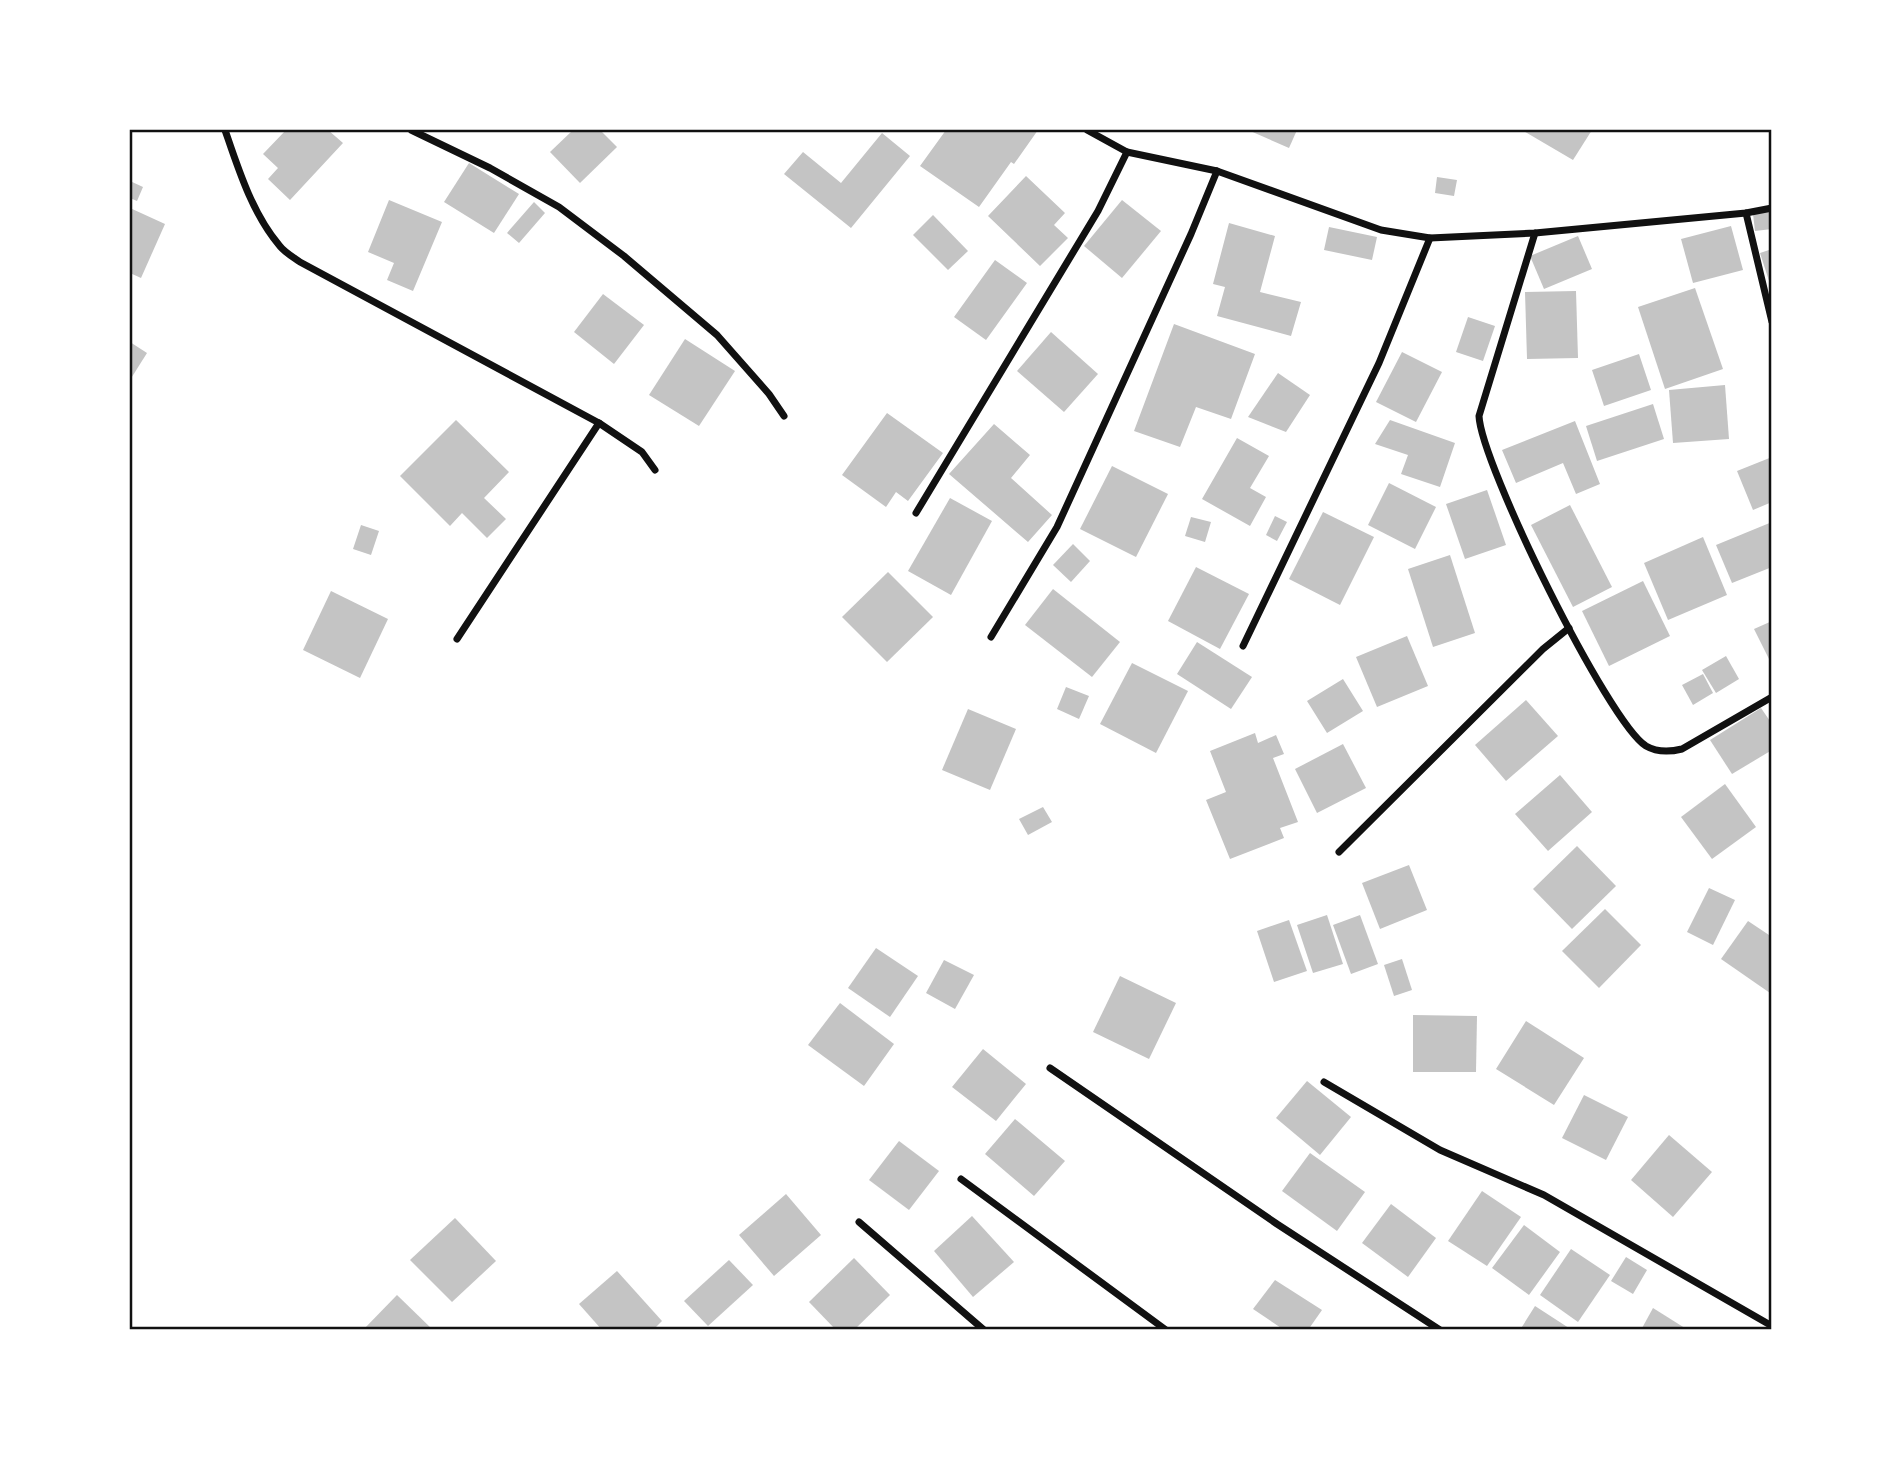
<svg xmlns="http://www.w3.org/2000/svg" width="1901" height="1459" viewBox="0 0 1901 1459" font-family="'Golos Text',sans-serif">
<rect width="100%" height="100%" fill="#fff"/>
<g fill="#c4c4c4">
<polygon points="286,130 328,130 343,143 290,200 268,179 278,168 263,154"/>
<polygon points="573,130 600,130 617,147 580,183 550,152"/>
<polygon points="946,130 1038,130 1014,164 1011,162 979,207 920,166"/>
<polygon points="1248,130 1297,130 1289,148"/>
<polygon points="1522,130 1592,130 1573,160"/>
<polygon points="882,133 910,156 851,228 784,174 803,152 841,183"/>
<polygon points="469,163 519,194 494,233 444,202"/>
<polygon points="1026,176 1065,213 1054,225 1068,238 1040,266 988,216"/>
<polygon points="1437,177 1457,180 1454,196 1435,193"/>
<polygon points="130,181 143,187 137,201 130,198"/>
<polygon points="389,200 442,222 413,291 387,280 394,263 368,252"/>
<polygon points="1122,200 1161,231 1122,278 1084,246"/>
<polygon points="534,202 545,213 519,243 507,233"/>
<polygon points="130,208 165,224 141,278 130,273"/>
<polygon points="1772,211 1772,229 1755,231 1753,214"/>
<polygon points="933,215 968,251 948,270 913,235"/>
<polygon points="1229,223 1275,236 1260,292 1301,302 1291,336 1217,316 1225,287 1213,284"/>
<polygon points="1731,226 1743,270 1693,283 1681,239"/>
<polygon points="1329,227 1377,237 1372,260 1324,250"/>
<polygon points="1578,236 1592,269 1544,289 1530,256"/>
<polygon points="1772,249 1772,287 1771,287 1760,253"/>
<polygon points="995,260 1027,283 986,340 954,317"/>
<polygon points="1695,288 1723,369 1665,389 1638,307"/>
<polygon points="1576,291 1578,358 1527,359 1525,292"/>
<polygon points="603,294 644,325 614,364 574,332"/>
<polygon points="1468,317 1495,326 1483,361 1456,352"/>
<polygon points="1174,324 1255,354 1231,419 1196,407 1180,447 1134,431"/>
<polygon points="1051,332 1098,374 1064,412 1017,371"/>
<polygon points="685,339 735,371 699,426 649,395"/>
<polygon points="130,342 147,353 130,380"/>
<polygon points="1402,352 1442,372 1416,422 1376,402"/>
<polygon points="1639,354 1651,390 1604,406 1592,370"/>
<polygon points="1278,373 1310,395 1286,432 1248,417"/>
<polygon points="1725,385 1729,439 1673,443 1669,390"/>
<polygon points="1653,404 1664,439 1597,461 1586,426"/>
<polygon points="887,413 943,453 908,501 896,492 886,507 842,475"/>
<polygon points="456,420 509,472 484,498 506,519 487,538 462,513 450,526 400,476"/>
<polygon points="1390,420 1455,443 1440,487 1401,474 1408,455 1375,444"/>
<polygon points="1575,421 1600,484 1576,494 1563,463 1516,483 1502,450"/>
<polygon points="994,424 1030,455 1011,478 1052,515 1028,542 949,474"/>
<polygon points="1237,438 1269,456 1250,488 1266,497 1250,526 1202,499"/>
<polygon points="1772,457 1772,502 1753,510 1737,471"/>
<polygon points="1112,466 1168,494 1136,557 1080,529"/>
<polygon points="1389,483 1436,507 1415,549 1368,525"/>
<polygon points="1487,490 1506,545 1465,559 1446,504"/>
<polygon points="950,498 992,521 951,595 908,571"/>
<polygon points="1570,505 1612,587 1573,607 1531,525"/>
<polygon points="1323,512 1374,537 1340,605 1289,579"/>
<polygon points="1275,516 1287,522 1277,541 1266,535"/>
<polygon points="1191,517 1211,522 1205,542 1185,536"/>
<polygon points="1772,522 1772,567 1732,583 1716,545"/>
<polygon points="361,525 379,531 371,555 353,549"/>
<polygon points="1703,537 1727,595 1668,620 1644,563"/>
<polygon points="1073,544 1090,561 1071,582 1053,565"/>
<polygon points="1450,555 1475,633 1433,647 1408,569"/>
<polygon points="1196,567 1249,594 1220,649 1168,621"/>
<polygon points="888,572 933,617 887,662 842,617"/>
<polygon points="1643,581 1670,636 1609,666 1582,611"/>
<polygon points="1053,589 1120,642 1092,677 1025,625"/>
<polygon points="331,591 388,619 360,678 303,650"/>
<polygon points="1772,621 1772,657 1769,659 1754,629"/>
<polygon points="1407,636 1428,686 1377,707 1356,657"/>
<polygon points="1197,642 1252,677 1231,709 1177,674"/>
<polygon points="1726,656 1739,679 1716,693 1702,670"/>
<polygon points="1132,663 1188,691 1156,753 1100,724"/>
<polygon points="1703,674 1713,693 1693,705 1682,685"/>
<polygon points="1343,679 1363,711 1327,733 1307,701"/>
<polygon points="1066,687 1089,696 1079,719 1057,709"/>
<polygon points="1526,700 1558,736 1506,781 1475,745"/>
<polygon points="1761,708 1772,724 1772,750 1732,774 1710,740"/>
<polygon points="968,709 1016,729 990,790 942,770"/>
<polygon points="1255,733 1258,743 1276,735 1284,754 1273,758 1298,822 1280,828 1284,838 1230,859 1206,800 1226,792 1210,751"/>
<polygon points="1343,744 1366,788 1317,813 1295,769"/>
<polygon points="1560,775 1592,812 1548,851 1515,814"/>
<polygon points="1725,784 1756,827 1712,859 1681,817"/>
<polygon points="1043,807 1052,822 1028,835 1019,819"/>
<polygon points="1577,846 1616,886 1572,929 1533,889"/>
<polygon points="1409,865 1427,910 1380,929 1362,883"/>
<polygon points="1709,888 1735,900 1713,945 1687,932"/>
<polygon points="1605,909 1641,945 1599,988 1562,951"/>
<polygon points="1327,915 1343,964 1313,973 1297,925"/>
<polygon points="1360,915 1378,964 1351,974 1333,925"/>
<polygon points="1289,920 1307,971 1274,982 1257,931"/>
<polygon points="1748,921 1772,937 1772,990 1770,993 1721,959"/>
<polygon points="876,948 918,976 890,1017 848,988"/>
<polygon points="1402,959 1412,990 1394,996 1384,965"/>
<polygon points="944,960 974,975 955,1009 926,993"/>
<polygon points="1120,976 1176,1003 1149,1059 1093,1032"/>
<polygon points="840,1003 894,1044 864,1086 808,1045"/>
<polygon points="1413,1015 1477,1016 1476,1072 1413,1072"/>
<polygon points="1526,1021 1584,1058 1554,1105 1496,1069"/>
<polygon points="983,1049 1026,1084 996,1121 952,1087"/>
<polygon points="1307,1081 1351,1117 1320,1155 1276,1118"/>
<polygon points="1584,1095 1628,1117 1606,1160 1562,1138"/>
<polygon points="1015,1119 1065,1161 1034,1196 985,1154"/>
<polygon points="1669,1135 1712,1172 1673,1217 1631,1180"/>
<polygon points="899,1141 939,1171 909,1210 869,1180"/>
<polygon points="1310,1153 1365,1192 1337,1231 1282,1191"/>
<polygon points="1482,1191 1521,1217 1487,1266 1448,1241"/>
<polygon points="786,1194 821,1235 774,1276 739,1235"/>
<polygon points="1391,1204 1436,1238 1408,1277 1362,1243"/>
<polygon points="972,1216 1014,1262 973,1297 934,1251"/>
<polygon points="455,1218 496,1261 452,1302 410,1260"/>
<polygon points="1524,1225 1560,1252 1529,1295 1492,1268"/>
<polygon points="1571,1249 1610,1275 1578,1322 1540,1295"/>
<polygon points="1626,1257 1647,1270 1633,1294 1611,1281"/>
<polygon points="854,1258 890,1295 854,1330 836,1330 809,1302"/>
<polygon points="729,1260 753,1285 708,1326 684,1301"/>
<polygon points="617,1271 662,1321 653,1330 602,1330 579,1304"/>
<polygon points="1275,1280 1322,1310 1308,1330 1284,1330 1253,1309"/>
<polygon points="397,1295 433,1330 363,1330"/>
<polygon points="1535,1306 1572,1330 1520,1330"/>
<polygon points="1653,1308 1688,1330 1641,1330"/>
</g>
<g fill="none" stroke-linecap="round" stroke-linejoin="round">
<g stroke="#111" stroke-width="7">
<path d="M225,130C238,168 252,213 279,245C284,252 293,257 300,262L599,423L642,452L655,470"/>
<polyline points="411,130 490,168 559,207 624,256 717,335 769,394 784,416"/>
<polyline points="1087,130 1127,152 1217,171 1381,230 1430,238 1535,233 1746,213 1772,208"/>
<polyline points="1746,213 1772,322"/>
<path d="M1535,233L1479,416C1481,464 1608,722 1646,746C1658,753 1670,752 1682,749L1772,697"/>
<polyline points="916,513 1098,211 1127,152"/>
<polyline points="991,637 1057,527 1191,234 1217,171"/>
<polyline points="457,639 599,423"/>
<polyline points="1243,646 1379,363 1430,238"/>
<polyline points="1339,852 1543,649 1569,628"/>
<polyline points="1050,1068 1277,1224 1440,1330"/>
<polyline points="1324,1082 1440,1150 1544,1195 1772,1326"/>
<polyline points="961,1179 1166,1330"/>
<polyline points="859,1222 984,1330"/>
</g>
</g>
<rect width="1901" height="1459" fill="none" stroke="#ffffff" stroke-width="262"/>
<rect x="131" y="131" width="1639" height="1197" fill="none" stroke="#111" stroke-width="2.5"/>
</svg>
